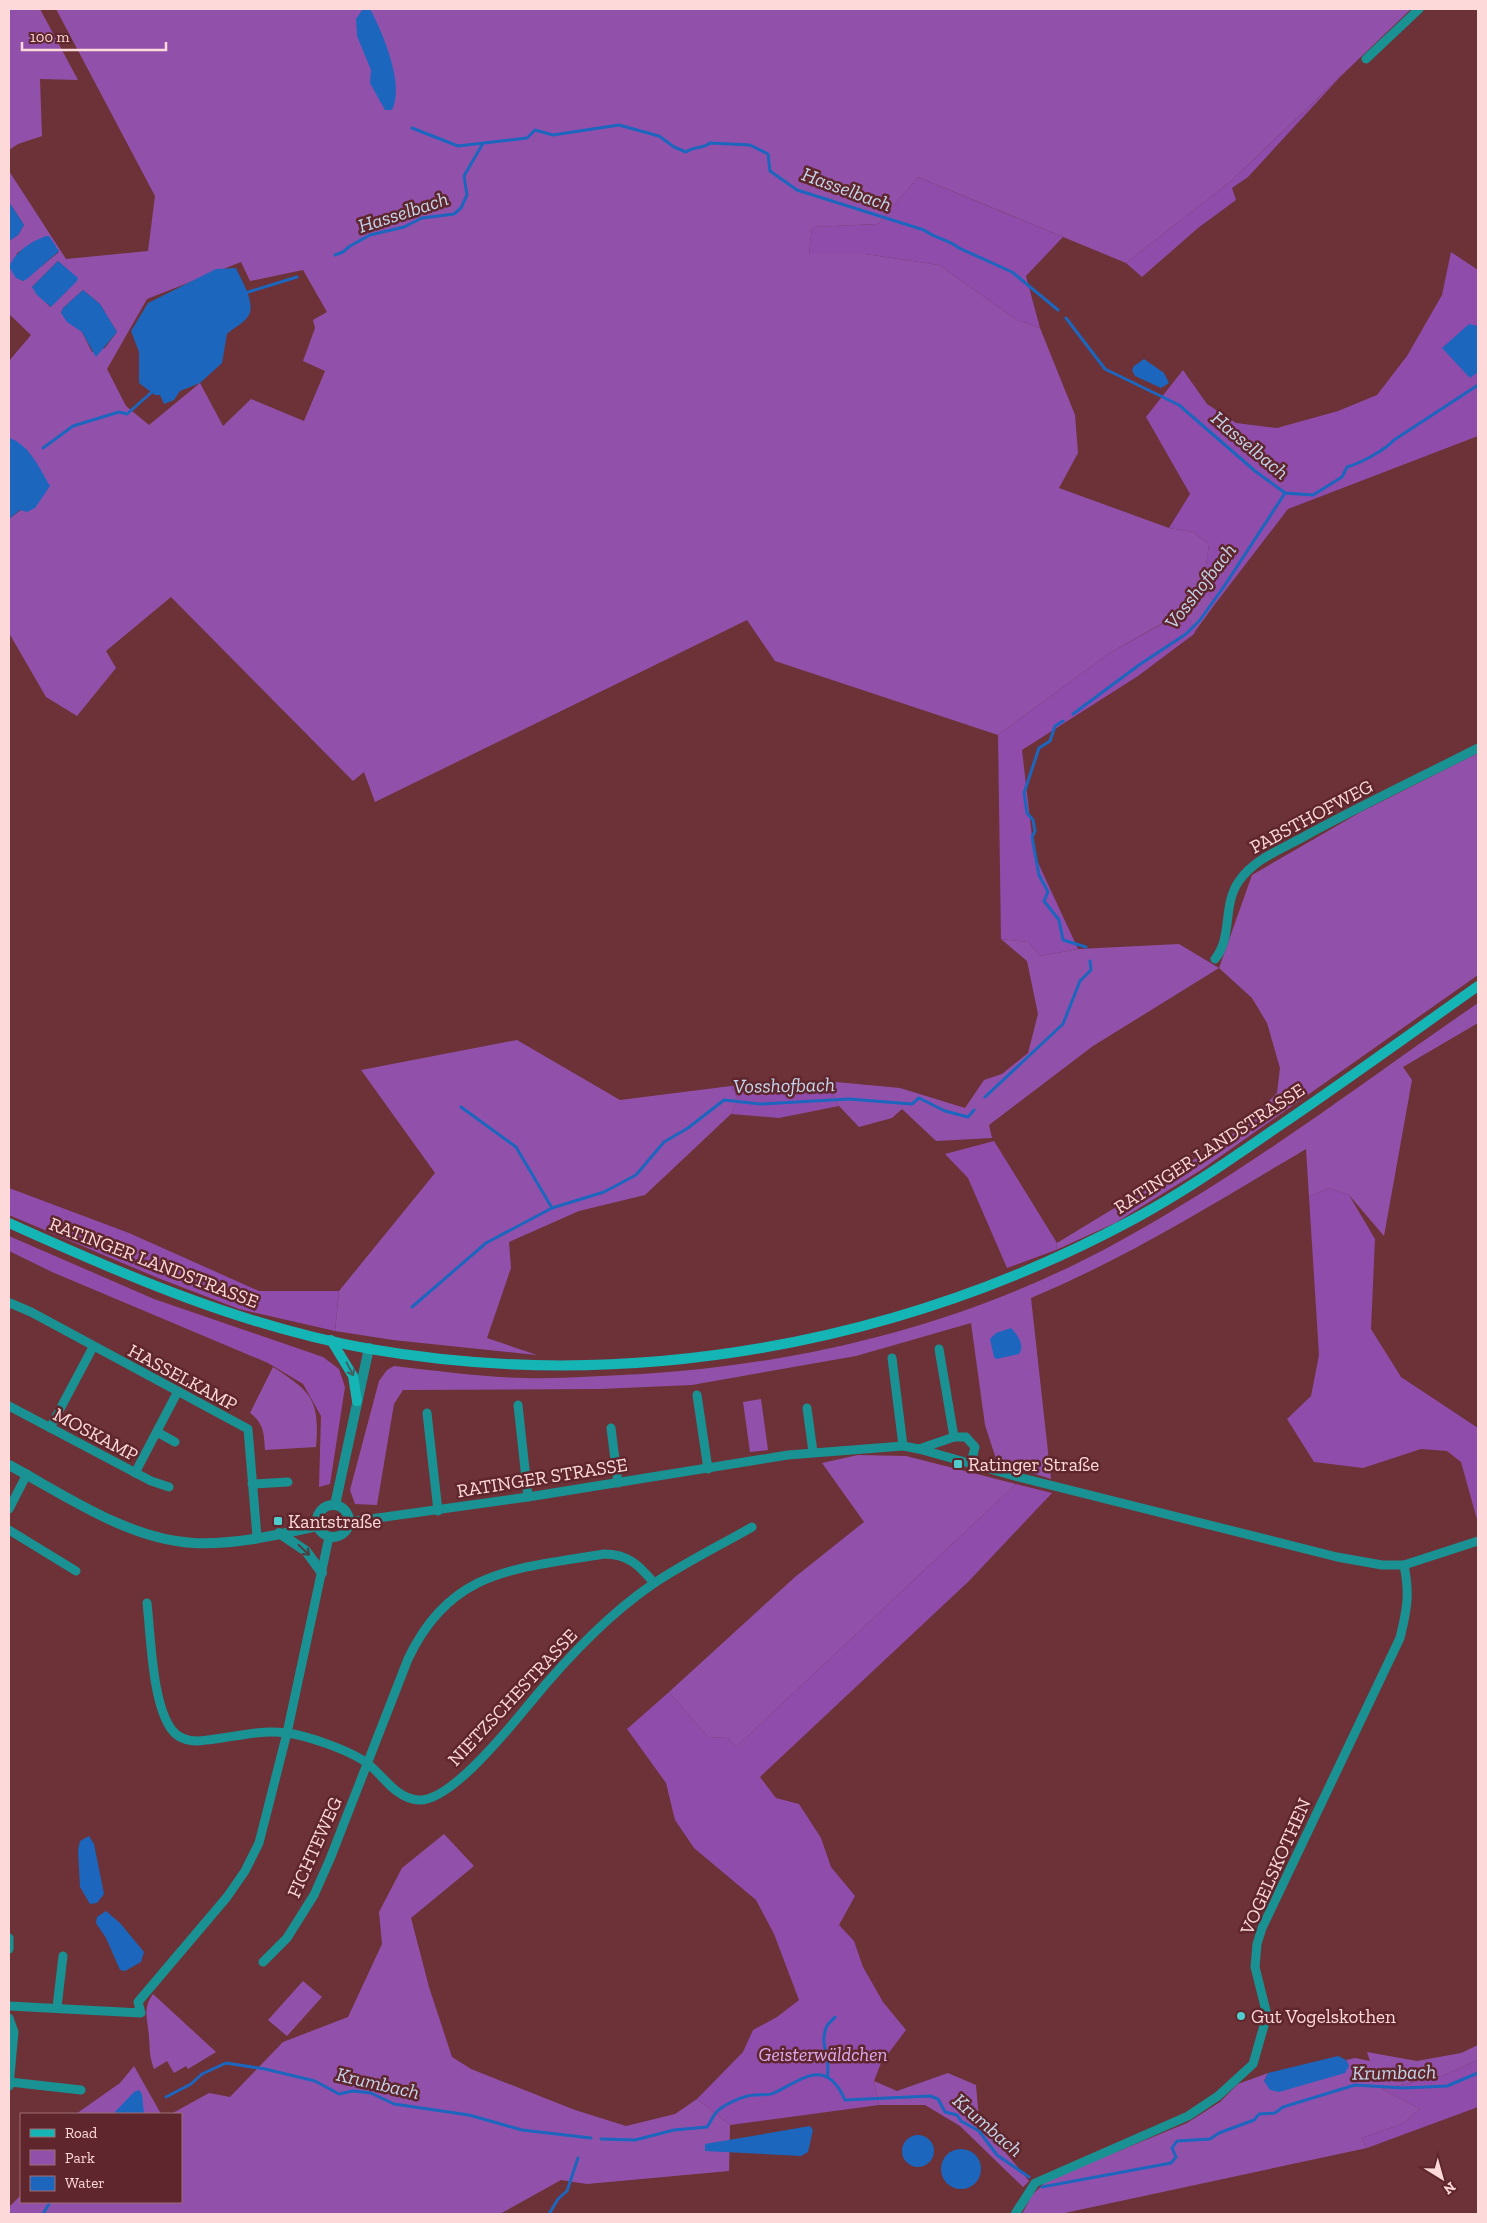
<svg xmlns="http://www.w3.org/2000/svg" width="1487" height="2223" viewBox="0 0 1487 2223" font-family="'Zilla Slab',serif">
<rect width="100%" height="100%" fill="#6c3237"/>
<g fill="#9151aa" fill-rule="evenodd">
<polygon points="9,9 40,9 78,80 40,79 42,136 18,144 9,150"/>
<path d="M56,9H1411L1230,182L1126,263L918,177L878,224L812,227L809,254H865L939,265L1017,320L1040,328L1075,415L1078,453L1059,488L1169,528L1193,532L1209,544L1203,586L1215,604L1196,630L1184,611L1108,654L998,735L775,661L747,620L375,802L364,772L353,781L171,597L106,651L116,668L77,716L46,697L9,633V519L21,510L9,438V361L31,335L9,314V241L18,235L24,225L9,202V171L66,259L148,251L155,196ZM25,248L59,252L23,281C10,273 14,267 17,253ZM58,261L67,269V291L50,307L32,287ZM241,262L250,281L303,270L327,312L313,320L315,328L303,361L325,371L304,421L251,399L223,426L200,383L149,425L126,406L107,369L147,299ZM83,290L100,304L117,332L105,348L92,352L82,332L61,313L63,308Z"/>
<polygon points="1478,753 1478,975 1201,1170 1115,1223 1056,1250 1057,1243 1203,1154 1244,1126 1277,1093 1280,1068 1267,1023 1252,998 1219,968 1093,1046 989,1125 992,1138 936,1141 902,1109 892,1118 859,1127 839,1106 825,1081 900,1088 965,1108 984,1080 1002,1074 1028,1053 1038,1014 1027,961 1001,939 1028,942 1040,956 1078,949 1179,944 1219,968 1252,875 1359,813"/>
<path d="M1478,1003V1023L1403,1067L1412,1080L1384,1236L1349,1195L1328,1188L1309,1197L1306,1149C1216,1202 1127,1258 1031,1298L1051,1479L997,1462L985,1425L971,1323L856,1356L692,1385L600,1389L403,1390L394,1404L377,1505L355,1504L350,1490L379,1381L387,1370L394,1366C438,1371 481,1377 524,1378C550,1379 576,1377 601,1376C781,1370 960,1329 1118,1242C1245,1173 1360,1084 1478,1003Z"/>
<polygon points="517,1040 620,1100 731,1086 738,1099 731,1114 645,1195 579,1211 509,1242 511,1268 487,1338 537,1355 393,1340 335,1331 339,1291 435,1173 361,1070"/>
<path d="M273,1367C312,1392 320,1400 316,1447L265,1450C264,1434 264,1423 250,1413Z"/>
<polygon points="761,1399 768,1450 750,1452 743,1402"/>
<polygon points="858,1455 906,1456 1016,1484 736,1747 728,1738 708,1737 669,1692 795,1577 864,1522 822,1463"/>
<polygon points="444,1834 474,1866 411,1918 429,1987 452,2057 471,2069 575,2110 626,2126 675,2114 697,2099 730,2125 729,2171 587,2184 561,2180 500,2214 9,2214 9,2207 21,2195 21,2202 181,2202 181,2114 171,2114 209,2093 230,2097 283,2042 348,2017 382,1944 379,1912 402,1868"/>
<polygon points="303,1981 322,1997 287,2036 268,2020"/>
<path d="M153,1994L216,2052L188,2069L186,2066L174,2073L167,2061L154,2069C149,2055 150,2051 149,2037C148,2020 142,2009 153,1994Z"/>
<polygon points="1478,2045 1478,2060 1442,2076 1382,2089 1420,2109 1402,2124 1361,2138 1367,2148 1060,2214 1022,2214 1032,2195 1048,2180 1187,2123 1220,2102 1238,2084 1268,2073 1264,2081 1349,2066 1346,2060 1355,2058 1370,2061 1367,2052 1417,2061 1461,2053"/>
<polygon points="134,2066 161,2114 76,2114 120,2083"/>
<polygon points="948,2073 976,2085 979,2120 1029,2181 1023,2187 960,2126 925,2105 879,2105 874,2081 897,2091"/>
</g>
<g fill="#8f4caa">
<polygon points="1341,76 1248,177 1232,188 1236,200 1198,228 1142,277 1126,263 1230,182"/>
<polygon points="918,177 1063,237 1026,276 1040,328 1017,320 939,265 865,254 809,254 812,227 878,224"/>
<polygon points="1451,252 1478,270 1478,436 1288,509 1215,604 1203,586 1209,544 1193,532 1169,528 1190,494 1146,417 1183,370 1207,404 1236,423 1277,428 1338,411 1377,395 1407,356 1442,295"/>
<polygon points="1185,611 1196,630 1194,634 1138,676 1022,750 1034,854 1078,949 1040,956 1028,942 1001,939 998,735 1108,654"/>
<polygon points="825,1081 839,1106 779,1118 731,1114 738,1099 731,1086"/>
<polygon points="994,1141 1057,1243 1056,1250 1007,1268 968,1178 945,1154"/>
<polygon points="9,1188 129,1233 259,1291 339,1291 335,1331 239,1309 158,1278 9,1215"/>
<polygon points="1328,1188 1349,1195 1375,1239 1371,1329 1401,1377 1478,1428 1478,1523 1461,1462 1447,1451 1421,1449 1363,1468 1314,1462 1287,1419 1311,1396 1319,1355 1309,1197"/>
<polygon points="9,1236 154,1299 323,1357 339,1369 345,1387 330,1484 319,1487 321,1416 303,1384 268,1363 52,1272 9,1251"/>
<polygon points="1016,1484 1052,1493 969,1581 760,1777 776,1798 799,1804 821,1838 831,1867 855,1896 839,1925 854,1941 863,1967 883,2002 906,2030 881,2063 874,2081 879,2105 730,2125 697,2099 743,2052 753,2030 777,2017 799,2000 774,1934 756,1900 694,1848 675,1820 666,1783 627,1729 669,1692 708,1737 728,1738 736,1747"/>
<polygon points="1478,2060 1478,2107 1367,2148 1361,2138 1402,2124 1420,2109 1382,2089 1442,2076"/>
</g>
<g fill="#1c66be">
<path d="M363,9H370C383,33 405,85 392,110H385L370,83L371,70L357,36L356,19Z"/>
<polygon points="9,202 24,225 18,235 9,241"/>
<path d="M46,236H49L59,251L27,279L23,281L16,278L9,267C15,252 30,242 46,236Z"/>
<polygon points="58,261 78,278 77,281 51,307 37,295 32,287"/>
<path d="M236,268C241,280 259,307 246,319C241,325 233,328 227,334L222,363L200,383L180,391L174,400L164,404L160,395H155L139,383V352L131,331L148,303L216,269Z"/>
<polygon points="83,290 100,304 117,332 96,357 82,332 67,322 61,313 63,308"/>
<polygon points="1469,324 1478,326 1478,372 1470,378 1442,348"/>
<polygon points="1144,359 1164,373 1169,383 1161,388 1135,376 1132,370 1134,366"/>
<path d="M9,438C29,444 40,469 50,486L35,508L27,512L20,510L9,519Z"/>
<path d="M1011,1328C1018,1335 1025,1346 1019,1354L996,1359L994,1357L990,1339L996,1333Z"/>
<polygon points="89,1836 94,1844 104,1894 97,1903 90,1904 80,1887 78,1850 80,1841"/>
<polygon points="106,1911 120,1923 144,1952 141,1962 125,1971 120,1970 106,1938 96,1923 97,1917"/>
<polygon points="1338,2056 1346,2060 1349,2066 1345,2073 1279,2092 1270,2090 1264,2081 1268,2073"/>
<path d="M139,2090C145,2095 141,2106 145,2114H113L134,2092Z"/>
<polygon points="810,2126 813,2130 808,2152 801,2156 705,2151 705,2144"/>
<circle cx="918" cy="2151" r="16"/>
<circle cx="961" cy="2169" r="20"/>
</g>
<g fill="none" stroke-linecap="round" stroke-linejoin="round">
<g stroke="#1c66be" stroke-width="3">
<path d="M412,128L458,146L527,138L535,130L553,135L619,125L659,136L674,147L686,152C694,146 703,149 710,143L750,145L768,154L770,171L797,190L924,230C936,239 948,239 959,248L1012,272L1058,310"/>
<polyline points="335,255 343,252 350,246 370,235 404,227 422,218 454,214 461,208 467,195 464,176 482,145"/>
<polyline points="245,293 297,277"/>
<path d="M1066,318L1105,369L1179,405L1255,471L1285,493L1313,495L1342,477L1347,467C1361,463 1385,450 1394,440L1478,385"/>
<polyline points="43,448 73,426 119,412 127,414 153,391"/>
<polyline points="1073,714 1139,665 1186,634 1200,620 1225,585 1285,493"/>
<polyline points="1063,721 1055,726 1050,741 1039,748 1024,793 1027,813 1033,820 1035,831 1032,837 1039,875 1048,892 1044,901 1059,920 1063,940 1086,947"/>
<polyline points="985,1097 1063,1024 1080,981 1091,970 1090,961"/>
<polyline points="461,1107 516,1147 552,1208"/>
<polyline points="412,1307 486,1243 552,1208 604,1192 636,1175 664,1142 688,1128 724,1100 760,1104 849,1099 912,1104 919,1098 945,1111 968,1117 974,1110"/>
<path d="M827,2077C832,2060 818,2043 827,2026C828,2023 832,2021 835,2017"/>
<polyline points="166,2097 191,2084 202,2074 226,2063 265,2069 315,2081 339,2094 353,2091 371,2093 394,2104 469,2115 522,2130 591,2138"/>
<path d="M601,2139L635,2140L674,2130L707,2127C710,2123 712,2118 715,2114C721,2105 745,2095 755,2095C762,2094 768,2096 774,2093C803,2079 826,2057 845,2100L930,2096L938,2099L945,2112L957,2115L961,2121L979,2131L997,2155L1029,2177"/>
<polyline points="1042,2187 1171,2163 1176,2157 1172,2148 1177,2141 1210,2139 1219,2133 1254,2120 1259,2114 1275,2113 1283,2107 1355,2085 1404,2088 1447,2086 1478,2073"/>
<polyline points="43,2214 50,2202"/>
<polyline points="549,2214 558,2199 567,2191 578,2158"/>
</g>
<g stroke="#1a9192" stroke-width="9">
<polyline points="1366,59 1419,9"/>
<path d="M1215,959C1233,937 1222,905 1239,881C1254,859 1282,849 1305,836C1362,805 1421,777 1478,748"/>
<polyline points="9,1304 10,1303 31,1312 248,1429 257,1537"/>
<polyline points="939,1349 954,1437"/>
<polyline points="892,1358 903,1446"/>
<polyline points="697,1395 708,1469"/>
<polyline points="518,1405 528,1497"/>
<polyline points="9,1406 151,1481 169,1487"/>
<polyline points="807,1408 813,1452"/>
<polyline points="427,1413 438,1511"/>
<polyline points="50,1428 93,1347"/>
<polyline points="611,1428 618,1483"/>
<polyline points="157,1432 175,1442"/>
<polyline points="919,1449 954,1437 966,1437 975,1447 971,1463"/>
<polyline points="135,1473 178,1391"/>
<polyline points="252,1484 288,1482"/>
<polyline points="9,1509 27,1474"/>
<polyline points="349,1522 528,1497 788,1455 903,1446 919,1449 1018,1477 1337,1557 1382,1565 1404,1565 1478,1541"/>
<polyline points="9,1530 76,1571"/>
<path d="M147,1603C151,1637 152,1704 172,1730C178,1738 188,1741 198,1741C228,1739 256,1729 286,1733C306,1735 352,1751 368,1764C384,1776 395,1798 418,1800C450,1803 510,1727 530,1703C566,1659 606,1616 653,1584C684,1563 719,1546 752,1527"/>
<polyline points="9,1938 9,1949"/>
<path d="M263,1962L287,1938L314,1895L330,1859L408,1659C451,1568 516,1569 604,1554C628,1554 639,1565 654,1583"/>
<polyline points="9,2006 141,2013 138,2002 227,1897 245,1871 259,1843 287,1733 329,1537"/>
<polyline points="57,2007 63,1956"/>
<polyline points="9,2018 14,2032 9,2086"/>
<polyline points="10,2082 81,2090"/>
<path d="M1015,2214L1035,2183L1188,2116L1218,2096L1253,2064L1267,2015L1255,1967L1257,1944L1262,1928L1400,1638C1407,1610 1410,1594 1404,1565"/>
</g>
<g stroke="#1a9192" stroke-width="10">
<path d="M9,1465C65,1495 127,1539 193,1543C234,1545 278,1535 318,1526"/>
<polyline points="335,1505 369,1348"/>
<circle cx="333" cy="1521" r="16"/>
<polyline points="279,1533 306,1551 322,1573"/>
</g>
<g stroke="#15b5b6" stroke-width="10">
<path d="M9,1223C124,1275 244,1327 370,1349C631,1394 902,1344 1134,1219C1186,1191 1234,1157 1282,1124C1348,1079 1413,1032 1478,986"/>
<polyline points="331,1340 353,1376 357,1401"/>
</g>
</g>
<defs><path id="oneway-shaft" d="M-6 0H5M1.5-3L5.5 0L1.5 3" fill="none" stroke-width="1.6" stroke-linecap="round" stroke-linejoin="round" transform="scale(1.25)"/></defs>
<use stroke="#416064" href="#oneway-shaft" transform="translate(350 1369) rotate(62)"/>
<use stroke="#513c41" href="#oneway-shaft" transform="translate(304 1550) rotate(43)"/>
<g fill="#52cdcd" stroke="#5f272d" stroke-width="2">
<rect x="953" y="1459" width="10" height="10" rx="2.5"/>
<rect x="273" y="1516" width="10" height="10" rx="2.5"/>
<circle cx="1241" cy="2016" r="5"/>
</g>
<g text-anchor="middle" stroke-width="5" stroke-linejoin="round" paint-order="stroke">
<g font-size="19" fill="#fed9da" stroke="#5f272d">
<text transform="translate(1311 816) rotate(-28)" y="7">PABSTHOFWEG</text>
<text transform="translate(1209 1148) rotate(-33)" y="7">RATINGER LANDSTRASSE</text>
<text transform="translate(154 1262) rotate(21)" y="7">RATINGER LANDSTRASSE</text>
<text transform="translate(183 1377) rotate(28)" y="7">HASSELKAMP</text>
<text transform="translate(96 1434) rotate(28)" y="7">MOSKAMP</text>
<text transform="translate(542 1477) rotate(-9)" y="7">RATINGER STRASSE</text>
<text transform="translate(512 1697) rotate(-47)" y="7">NIETZSCHESTRASSE</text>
<text transform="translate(314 1847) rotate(-66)" y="7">FICHTEWEG</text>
<text transform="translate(1275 1866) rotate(-66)" y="7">VOGELSKOTHEN</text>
</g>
<g font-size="19" fill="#fed9da" stroke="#5f272d" text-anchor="start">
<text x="968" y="1471">Ratinger Straße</text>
<text x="288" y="1528">Kantstraße</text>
<text x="1251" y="2023">Gut Vogelskothen</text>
</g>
<g font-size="19" font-style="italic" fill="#deadf3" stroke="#5f272d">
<text x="823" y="2061">Geisterwäldchen</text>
</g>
<g font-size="20" font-style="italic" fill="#c4d5ec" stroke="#5f272d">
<text transform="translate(847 189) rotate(20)" y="7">Hasselbach</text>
<text transform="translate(403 212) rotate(-18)" y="7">Hasselbach</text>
<text transform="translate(1250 445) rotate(40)" y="7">Hasselbach</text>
<text transform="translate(1200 586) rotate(-52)" y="7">Vosshofbach</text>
<text transform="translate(784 1085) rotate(-1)" y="7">Vosshofbach</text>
<text transform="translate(1394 2072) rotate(-1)" y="7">Krumbach</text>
<text transform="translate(378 2083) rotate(13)" y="7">Krumbach</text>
<text transform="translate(988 2125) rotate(41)" y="7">Krumbach</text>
</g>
</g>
<rect width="1487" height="2223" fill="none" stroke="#fed9da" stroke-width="20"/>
<rect x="20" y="2113" width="162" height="90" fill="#5f272d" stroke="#9f6e72"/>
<rect x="30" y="2129" width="25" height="8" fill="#15b5b6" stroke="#9f6e72"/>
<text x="65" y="2138" font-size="15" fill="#fed9da">Road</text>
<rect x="30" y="2150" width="25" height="15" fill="#9151aa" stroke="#9f6e72"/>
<text x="65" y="2163" font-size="15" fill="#fed9da">Park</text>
<rect x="30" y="2176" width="25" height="15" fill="#1c66be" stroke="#9f6e72"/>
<text x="65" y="2188" font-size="15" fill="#fed9da">Water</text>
<g transform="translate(1442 2178) rotate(143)" stroke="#5f272d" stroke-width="4" paint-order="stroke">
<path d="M0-4L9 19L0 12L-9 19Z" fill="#fed9da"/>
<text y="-8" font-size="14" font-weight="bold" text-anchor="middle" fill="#fed9da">N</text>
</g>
<path d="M22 42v8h144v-8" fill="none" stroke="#fed9da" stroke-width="2.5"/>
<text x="30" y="42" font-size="15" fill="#fed9da" stroke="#5f272d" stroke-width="4" paint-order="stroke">100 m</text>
</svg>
